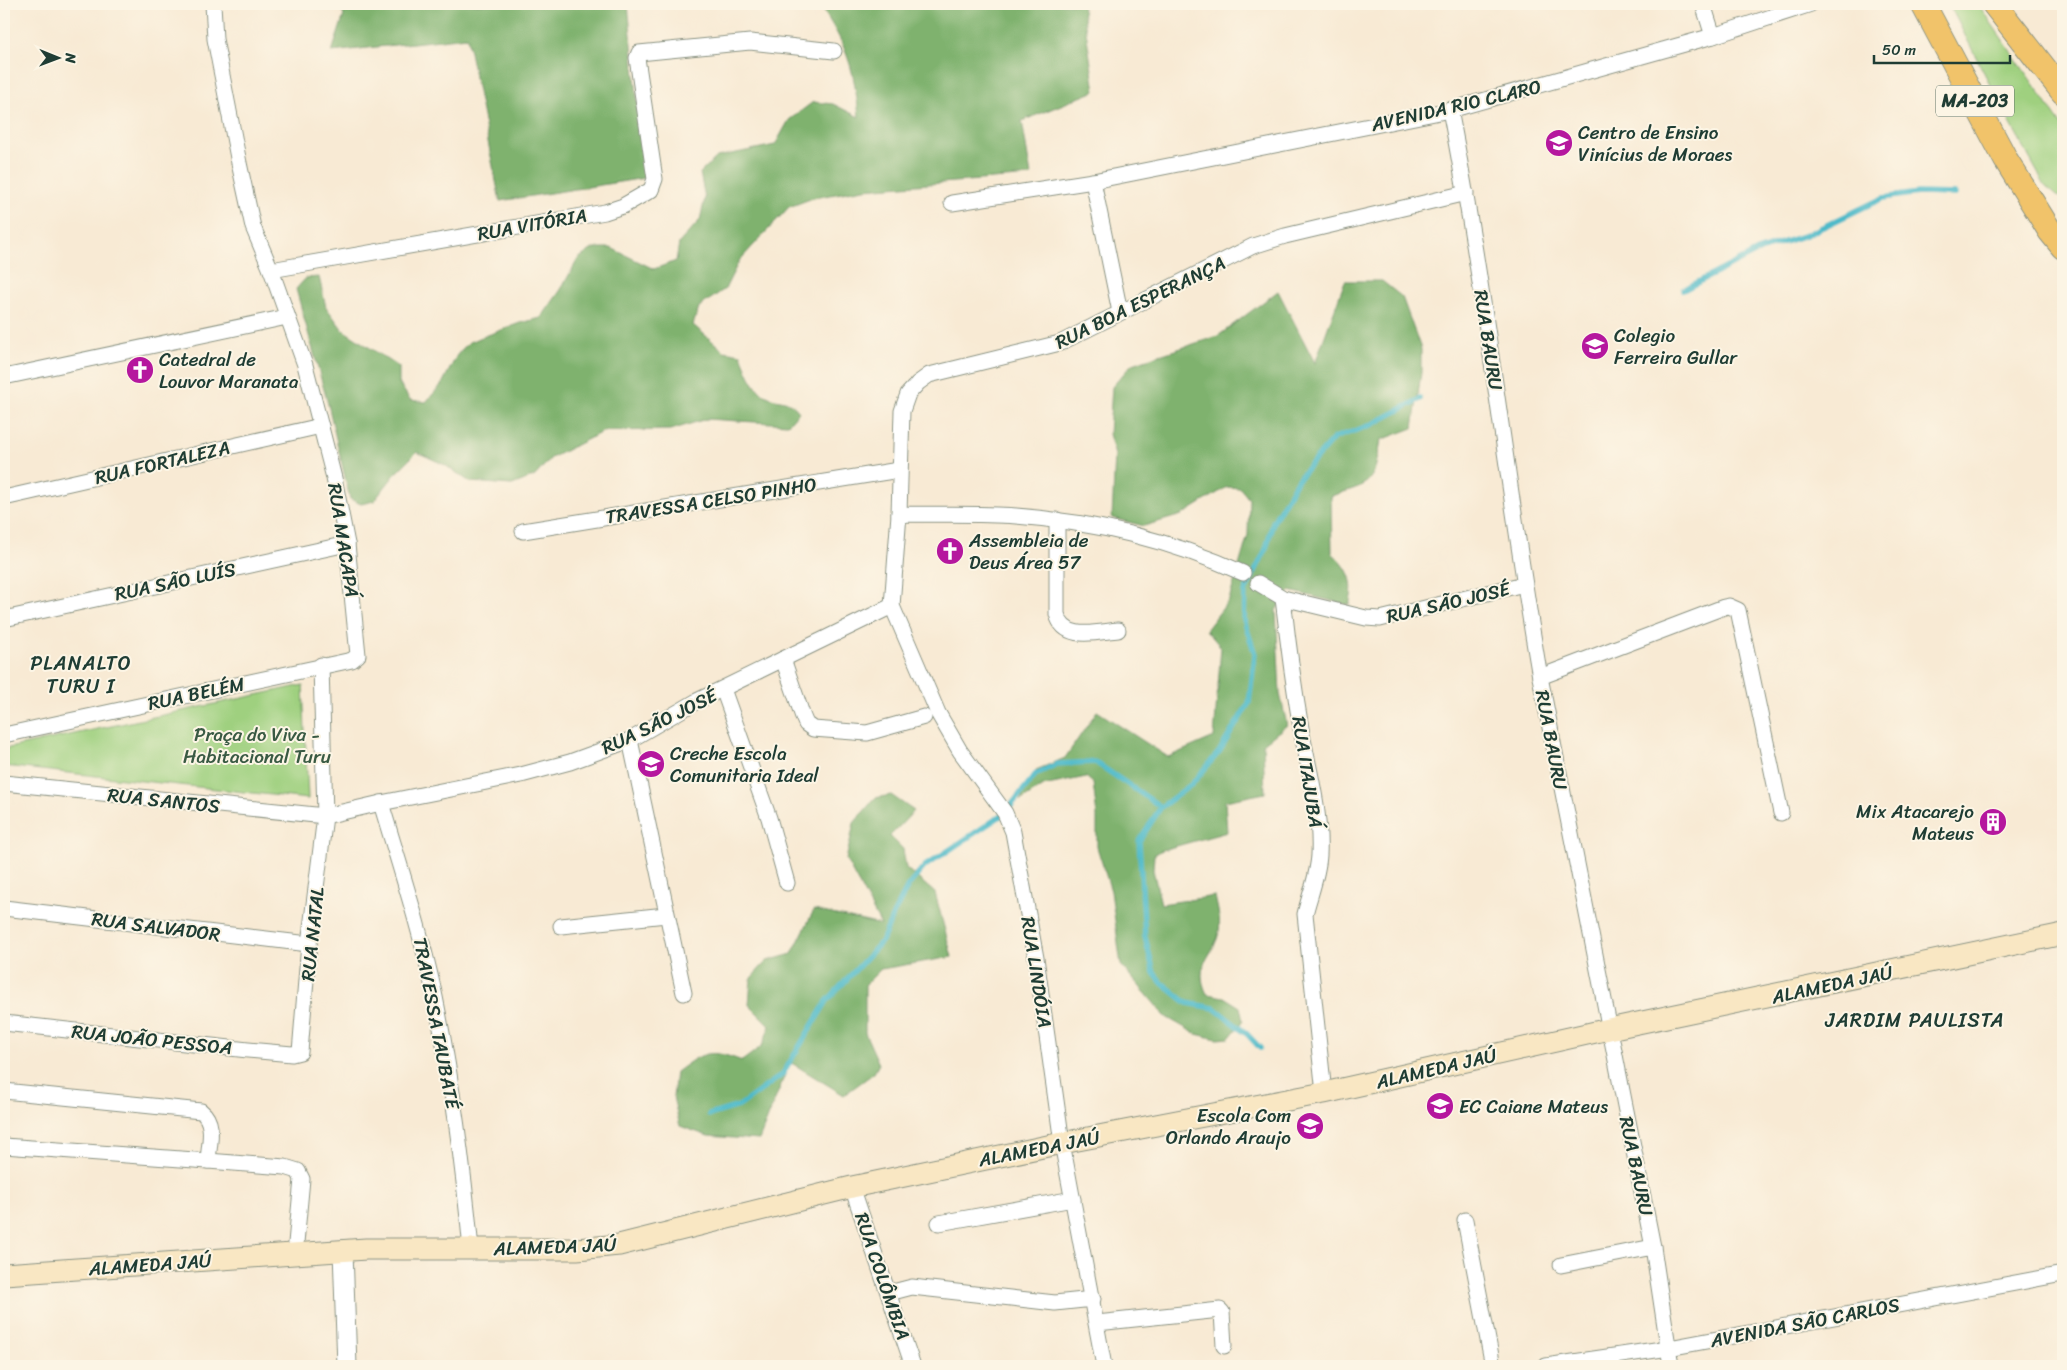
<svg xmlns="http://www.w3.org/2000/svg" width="2067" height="1370" viewBox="0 0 2067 1370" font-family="Sriracha,sans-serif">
<rect width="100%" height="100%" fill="#fcf5e5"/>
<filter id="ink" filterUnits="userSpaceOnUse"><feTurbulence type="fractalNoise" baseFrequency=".02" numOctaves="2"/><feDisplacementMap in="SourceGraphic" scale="10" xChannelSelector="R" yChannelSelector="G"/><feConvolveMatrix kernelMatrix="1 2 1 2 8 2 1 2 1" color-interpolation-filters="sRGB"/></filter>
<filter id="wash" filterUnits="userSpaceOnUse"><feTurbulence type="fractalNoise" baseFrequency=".0096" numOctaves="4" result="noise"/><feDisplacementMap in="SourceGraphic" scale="20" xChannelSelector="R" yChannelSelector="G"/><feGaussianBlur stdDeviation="1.12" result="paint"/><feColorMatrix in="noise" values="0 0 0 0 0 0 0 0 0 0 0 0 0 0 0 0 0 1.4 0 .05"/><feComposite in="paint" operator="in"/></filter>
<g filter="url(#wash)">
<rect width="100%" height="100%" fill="#f8ead4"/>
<g fill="#9fd07f" stroke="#5f865a">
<polygon points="1949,4 1978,4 2063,127 2063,198 2056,196 2045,186 2000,104"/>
<polygon points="303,685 308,799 4,766 4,749"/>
</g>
<g fill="#7fb26e" stroke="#4f7851">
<polygon points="336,4 628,4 645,178 500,201 467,37 332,52 344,15"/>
<path d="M819,4H1082L1095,91L1022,121L1031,176L864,189L813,198L789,207L739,261L725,289L699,307L693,325L724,351L741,354C746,368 751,386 765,395C779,403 787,396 799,412L788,424L706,419L671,430L604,431L551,458L535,476L512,485L470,482L445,465L417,452L396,473L374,501L361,504L350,499L328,404L296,289L306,278L319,277L326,307L343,330L399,367V383L410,400L426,402L442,384L457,355L469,342L520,323L541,318L560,291L578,259L594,248H611L654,269L676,261L679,243L700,220L705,198L700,173L717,157L775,145L789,120L813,102L833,104L859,117C854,66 847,46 819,4Z"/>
<path d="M1345,281H1382L1402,297L1421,349V373L1413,428L1381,440C1373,485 1373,483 1331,496L1332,553C1349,568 1356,582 1349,605L1290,591L1276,610L1280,694L1287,725L1263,744L1265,793L1225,801L1227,832L1162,850L1154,855L1153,870L1161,904L1215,896C1217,907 1221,920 1219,931C1215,956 1192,964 1207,994L1224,997L1240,1007L1243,1021L1229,1038L1217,1039L1196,1034L1166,1017L1121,965L1111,891L1097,847V816L1093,783L1086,777L1043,786L1020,801L1036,770L1065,758L1097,711L1168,757L1214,737L1221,647L1206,630L1229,600L1248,535L1249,499L1240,488L1227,487L1182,515L1144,526L1112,518L1115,455L1109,434L1112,387L1132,364L1218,336L1278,291L1315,363Z"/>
<path d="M891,795L914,811L890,836L903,849L906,868L935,893L952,957L881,969L865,985V1033L879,1064L874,1073L844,1095L790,1062L759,1140L708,1136L680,1126L673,1097L676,1072C703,1052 709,1048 742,1061L762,1046L770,1026L749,1005L751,978L767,961L792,954L814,910L881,925L846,860L854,823L875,798Z"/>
</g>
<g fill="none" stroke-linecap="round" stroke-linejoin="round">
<g stroke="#4ebac9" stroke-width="5.5">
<polyline points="1683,290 1760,250 1806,235 1883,198 1918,193 1955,194"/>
<polyline points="1260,1048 1247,1034 1214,1008 1187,1003 1162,983 1154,973 1145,937 1139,841 1161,807 1192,784 1219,752 1249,703 1255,654 1244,620 1245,592 1266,549 1273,522 1298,479 1334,438 1371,425 1420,399"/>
<polyline points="709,1115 739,1106 782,1075 827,1001 882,941 893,915 908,886 925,866 1005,813 1036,774 1057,764 1095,762 1161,807"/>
</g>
</g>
</g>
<g filter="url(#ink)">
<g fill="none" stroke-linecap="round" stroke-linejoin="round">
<defs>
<g id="minor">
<polyline points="213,4 215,39 239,163 253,227 271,270"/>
<polyline points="1703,4 1713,36"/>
<path d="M1450,110C1487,298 1507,488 1540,677L1653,1247L1671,1366"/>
<polyline points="1093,181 1120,312"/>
<polyline points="952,203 1093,181 1450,110 1713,36 1811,4"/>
<polyline points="4,377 287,317"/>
<polyline points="4,498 321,426"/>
<path d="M899,514C938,515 977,513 1016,516C1096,522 1170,540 1243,573"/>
<path d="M1057,520V614C1064,642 1096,632 1118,630"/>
<polyline points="523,531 899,470"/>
<polyline points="1258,583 1283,598 1366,618 1380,619 1524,584"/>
<path d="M1283,598C1288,644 1294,689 1302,734C1310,775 1321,813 1319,855C1318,875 1310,894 1305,914L1324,1093"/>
<polyline points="4,619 347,544"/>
<polyline points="783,659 803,717 806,724 813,729 867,733 924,717"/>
<polyline points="1540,677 1724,607 1729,606 1738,610 1781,813"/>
<polyline points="723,689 769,818 787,883"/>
<polyline points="4,735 352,660 358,655 347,544 334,478 305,365 271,270 605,212 623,206 651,190 655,179 637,58 639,53 750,42 834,51"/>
<polyline points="630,740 684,993"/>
<polyline points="4,783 325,816 381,803 521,775 570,762 630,740 697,701 892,606"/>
<path d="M381,803C400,867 421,931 435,997C452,1080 463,1164 471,1249"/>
<polyline points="4,908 309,944"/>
<polyline points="561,926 666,915"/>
<polyline points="4,1023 248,1050 292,1054 300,1052 309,944 325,816 321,665"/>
<path d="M4,1091L201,1111C216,1123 209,1143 208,1161L4,1146"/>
<polyline points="208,1161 285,1167 298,1171 302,1179 295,1254"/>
<polyline points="852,1187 913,1366"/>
<polyline points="1465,1220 1493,1366"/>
<polyline points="939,1223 1073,1199"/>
<polyline points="1561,1265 1653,1247"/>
<polyline points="889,1293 912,1287 1055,1303 1093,1299"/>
<polyline points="1097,1323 1220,1310 1222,1312 1224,1346"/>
<polyline points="1104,1366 1062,1143 1036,958 1013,832 1005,813 960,751 938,713 892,606 899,514 902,411 908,394 918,383 929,375 1060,343 1253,246 1285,236 1466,193"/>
<polyline points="1546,1366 1669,1348 2063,1274"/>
</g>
<polyline id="tertiary" points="343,1251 347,1366"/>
<polyline id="secondary" points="4,1274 366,1249 577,1249 619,1245 852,1187 1062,1143 1324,1093 1609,1029 2063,934"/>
<g id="primary">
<polyline points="1923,4 2006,160 2050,231 2063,247"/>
<polyline points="1994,4 2063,92"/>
</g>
</defs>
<use href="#minor" stroke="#8c9484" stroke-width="17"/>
<use href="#tertiary" stroke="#8c9484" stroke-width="21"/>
<use href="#secondary" stroke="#8c9484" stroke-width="23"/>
<use href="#primary" stroke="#8c9484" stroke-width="26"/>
<use href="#minor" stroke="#fff" stroke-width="15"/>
<use href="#tertiary" stroke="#fff" stroke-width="19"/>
<use href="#secondary" stroke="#f9e7c3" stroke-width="21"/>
<use href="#primary" stroke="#f1c36a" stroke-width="24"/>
</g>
</g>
<defs>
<symbol id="school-disc" viewBox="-11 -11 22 22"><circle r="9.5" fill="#b5179e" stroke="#fcf5e5"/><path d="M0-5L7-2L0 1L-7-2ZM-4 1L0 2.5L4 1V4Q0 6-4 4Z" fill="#fff"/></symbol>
<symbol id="church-disc" viewBox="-11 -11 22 22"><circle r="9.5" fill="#b5179e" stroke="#fcf5e5"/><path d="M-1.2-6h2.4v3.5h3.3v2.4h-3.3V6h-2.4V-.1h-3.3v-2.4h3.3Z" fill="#fff"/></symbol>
<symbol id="building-disc" viewBox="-11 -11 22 22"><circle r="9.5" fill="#b5179e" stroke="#fcf5e5"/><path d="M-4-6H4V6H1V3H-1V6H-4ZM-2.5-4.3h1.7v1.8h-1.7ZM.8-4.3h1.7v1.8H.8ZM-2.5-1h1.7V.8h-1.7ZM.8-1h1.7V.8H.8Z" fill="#fff"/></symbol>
</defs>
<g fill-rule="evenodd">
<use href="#school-disc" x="1543" y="127" width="32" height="32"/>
<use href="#school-disc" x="1579" y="330" width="32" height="32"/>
<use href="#church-disc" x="124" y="354" width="32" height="32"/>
<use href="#church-disc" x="934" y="535" width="32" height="32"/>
<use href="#school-disc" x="635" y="748" width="32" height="32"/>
<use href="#building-disc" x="1977" y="806" width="32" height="32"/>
<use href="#school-disc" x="1424" y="1090" width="32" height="32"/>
<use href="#school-disc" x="1294" y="1110" width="32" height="32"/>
</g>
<g text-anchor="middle" stroke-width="4" stroke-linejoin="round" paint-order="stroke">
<rect fill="#fcf5e5" stroke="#617469" stroke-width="1" x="1936" y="85.5" width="78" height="31" rx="4"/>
<g font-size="18" font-weight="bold" fill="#1f3d34">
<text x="1975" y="107">MA-203</text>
</g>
<g font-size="19" fill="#1f3d34" stroke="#fcf5e5">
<text transform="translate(1456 105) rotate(-13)" y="7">AVENIDA RIO CLARO</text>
<text transform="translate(532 224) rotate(-10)" y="7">RUA VITÓRIA</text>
<text transform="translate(1140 302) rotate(-26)" y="7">RUA BOA ESPERANÇA</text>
<text transform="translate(1489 340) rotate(81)" y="7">RUA BAURU</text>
<text transform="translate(162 462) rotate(-13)" y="7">RUA FORTALEZA</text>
<text transform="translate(711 500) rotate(-9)" y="7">TRAVESSA CELSO PINHO</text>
<text transform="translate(344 540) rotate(81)" y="7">RUA MACAPÁ</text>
<text transform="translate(175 581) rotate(-12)" y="7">RUA SÃO LUÍS</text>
<text transform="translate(1448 602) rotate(-13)" y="7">RUA SÃO JOSÉ</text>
<text transform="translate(196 693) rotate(-12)" y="7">RUA BELÉM</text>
<text transform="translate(659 721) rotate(-26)" y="7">RUA SÃO JOSÉ</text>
<text transform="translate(1552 740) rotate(79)" y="7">RUA BAURU</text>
<text transform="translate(1308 772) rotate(81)" y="7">RUA ITAJUBÁ</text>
<text transform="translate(164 800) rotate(6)" y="7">RUA SANTOS</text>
<text transform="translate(156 926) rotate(7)" y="7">RUA SALVADOR</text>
<text transform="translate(312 934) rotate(-84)" y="7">RUA NATAL</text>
<text transform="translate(1037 972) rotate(81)" y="7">RUA LINDÓIA</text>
<text transform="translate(1832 984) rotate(-12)" y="7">ALAMEDA JAÚ</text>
<text transform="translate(437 1023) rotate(79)" y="7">TRAVESSA TAUBATÉ</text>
<text transform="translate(152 1039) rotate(6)" y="7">RUA JOÃO PESSOA</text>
<text transform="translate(1436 1068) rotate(-13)" y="7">ALAMEDA JAÚ</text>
<text transform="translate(1039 1148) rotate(-11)" y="7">ALAMEDA JAÚ</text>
<text transform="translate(1637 1166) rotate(78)" y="7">RUA BAURU</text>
<text transform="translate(555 1246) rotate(-2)" y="7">ALAMEDA JAÚ</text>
<text transform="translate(150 1264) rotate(-4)" y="7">ALAMEDA JAÚ</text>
<text transform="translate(883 1276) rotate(71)" y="7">RUA COLÔMBIA</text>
<text transform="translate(1805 1322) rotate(-11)" y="7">AVENIDA SÃO CARLOS</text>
</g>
<g font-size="19" fill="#1f3d34" stroke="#fcf5e5" text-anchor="start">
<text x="1578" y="139">Centro de Ensino<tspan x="1578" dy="22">Vinícius de Moraes</tspan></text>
<text x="1614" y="342">Colegio<tspan x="1614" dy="22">Ferreira Gullar</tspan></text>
<text x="159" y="366">Catedral de<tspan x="159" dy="22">Louvor Maranata</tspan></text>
<text x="969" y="547">Assembleia de<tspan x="969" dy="22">Deus Área 57</tspan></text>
<text x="670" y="760">Creche Escola<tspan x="670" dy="22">Comunitaria Ideal</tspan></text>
<text x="1974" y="818" text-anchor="end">Mix Atacarejo<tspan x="1974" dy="22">Mateus</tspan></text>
<text x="1459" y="1113">EC Caiane Mateus</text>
<text x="1291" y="1122" text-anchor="end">Escola Com<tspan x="1291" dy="22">Orlando Araujo</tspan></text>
</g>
<g font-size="19" fill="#395a43" stroke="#fcf5e5">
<text x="257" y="741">Praça do Viva -<tspan x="257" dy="22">Habitacional Turu</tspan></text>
</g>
<g font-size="20" letter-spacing="1" fill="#1f3d34" stroke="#fcf5e5">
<text x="81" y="670">PLANALTO<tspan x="81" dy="23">TURU I</tspan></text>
<text x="1915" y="1027">JARDIM PAULISTA</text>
</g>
</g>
<rect width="2067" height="1370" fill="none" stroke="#fcf5e5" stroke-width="20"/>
<g transform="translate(58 58) rotate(91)" stroke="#fcf5e5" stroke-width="4" paint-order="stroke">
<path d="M0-4L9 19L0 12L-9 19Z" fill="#1f3d34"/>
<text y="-8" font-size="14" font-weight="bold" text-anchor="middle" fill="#1f3d34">N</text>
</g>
<path d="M1874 55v8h136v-8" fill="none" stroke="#1f3d34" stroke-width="2.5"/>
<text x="1882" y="55" font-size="15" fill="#1f3d34" stroke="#fcf5e5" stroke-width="4" paint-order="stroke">50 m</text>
</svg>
